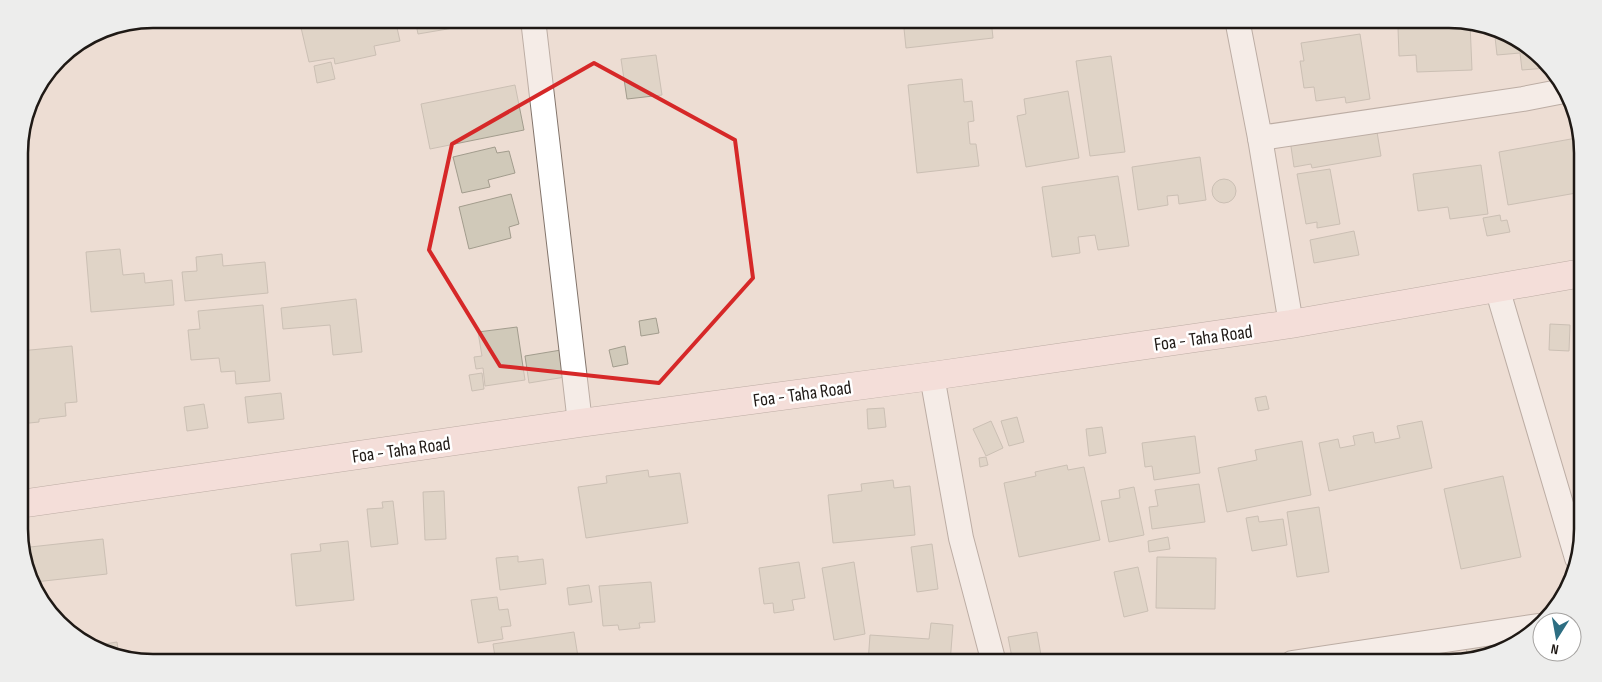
<svg xmlns="http://www.w3.org/2000/svg" width="1602" height="682" font-family="'Sofia Sans Condensed',sans-serif">
<rect width="100%" height="100%" fill="#edddd3"/>
<g fill="#d0c9b9" stroke="#a29c8d">
<path d="M299,19H395L400,41L374,46L376,55L335,64L334,58L309,62Z"/>
<path d="M415,19H506L418,34Z"/>
<path d="M903,19H991L993,38L906,48Z"/>
<path d="M1470,23L1472,70L1417,72L1416,55L1399,56L1398,28L1408,27V25Z"/>
<path d="M1494,28L1500,29L1547,64V68L1522,70L1520,53L1497,55Z"/>
<path d="M1360,34L1370,99L1346,103L1345,97L1316,101L1314,87L1304,88L1300,61H1304L1301,43Z"/>
<path d="M656,55L662,95L627,99L621,59Z"/>
<path d="M1111,56L1125,152L1090,156L1076,61Z"/>
<path d="M331,62L335,79L317,83L314,66Z"/>
<path d="M962,79L964,102L972,101L974,121L968,122L970,144H976L979,166L917,173L908,85Z"/>
<path d="M515,85L524,130L430,149L421,104Z"/>
<path d="M1068,91L1079,158L1026,167L1017,116L1026,114L1024,99Z"/>
<path d="M1376,126L1381,156L1312,168L1311,164L1294,167L1290,140Z"/>
<path d="M1582,137V192L1508,205L1499,152Z"/>
<path d="M495,147L497,153L509,151L515,173L488,180L490,187L462,193L453,157Z"/>
<path d="M1200,157L1206,200L1179,204L1178,195L1167,196L1168,205L1138,210L1132,167Z"/>
<path d="M1481,165L1488,214L1450,219L1448,207L1418,211L1413,174Z"/>
<path d="M1330,169L1340,224L1317,228V222L1306,224L1297,174Z"/>
<path d="M1118,176L1129,246L1098,250L1095,235L1078,237L1080,253L1052,257L1042,187Z"/>
<circle cx="1224" cy="191" r="12"/>
<path d="M511,194L519,224L509,227L511,238L469,249L459,207Z"/>
<path d="M1500,215L1501,221L1507,220L1510,232L1487,236L1483,218Z"/>
<path d="M1354,231L1359,255L1314,263L1310,240Z"/>
<path d="M120,249L123,275L144,273L145,283L172,280L174,305L91,312L86,252Z"/>
<path d="M222,254L223,266L265,262L268,293L185,301L182,272L197,271L196,257Z"/>
<path d="M356,299L362,352L333,355L330,325L283,329L281,308Z"/>
<path d="M263,305L270,381L236,384L235,371L221,372L219,358L191,360L188,330L200,329L198,311Z"/>
<path d="M656,318L659,333L641,336L639,321Z"/>
<path d="M1550,324L1570,325L1569,351L1549,350Z"/>
<path d="M517,327L525,380L485,386L483,368L476,369L474,357L482,356L478,332Z"/>
<path d="M72,346L77,402L65,403L66,416L39,419V422L20,424V351Z"/>
<path d="M625,346L628,364L613,367L609,350Z"/>
<path d="M561,350L565,377L529,383L525,356Z"/>
<path d="M482,373L484,389L472,391L469,375Z"/>
<path d="M281,393L284,419L248,423L245,397Z"/>
<path d="M1266,396L1269,409L1258,411L1255,398Z"/>
<path d="M204,404L208,428L187,431L184,407Z"/>
<path d="M884,408L886,427L868,429L867,409Z"/>
<path d="M1017,417L1024,442L1009,446L1001,421Z"/>
<path d="M991,421L1003,448L986,456L973,429Z"/>
<path d="M1422,421L1432,468L1329,491L1319,443L1338,439L1340,448L1355,445L1353,436L1373,432L1375,443L1400,438L1397,426Z"/>
<path d="M1102,427L1106,453L1089,456L1086,429Z"/>
<path d="M1195,436L1200,473L1154,480L1152,466L1145,467L1142,443Z"/>
<path d="M1302,441L1311,495L1227,512L1218,468L1257,460L1255,450Z"/>
<path d="M986,457L988,465L980,467L979,458Z"/>
<path d="M1067,465L1068,470L1084,467L1100,540L1019,557L1004,483L1036,476L1035,472Z"/>
<path d="M648,470L649,477L680,473L688,523L586,538L578,487L607,483L606,476Z"/>
<path d="M1503,476L1521,557L1461,569L1444,489Z"/>
<path d="M893,480L894,488L910,486L915,535L833,543L828,495L862,491L861,484Z"/>
<path d="M1199,484L1205,522L1152,529L1149,507L1158,506L1155,490Z"/>
<path d="M1134,487L1144,535L1109,542L1101,501L1120,498L1119,490Z"/>
<path d="M444,491L446,539L425,540L423,492Z"/>
<path d="M393,501L398,544L371,547L367,509L383,508L382,502Z"/>
<path d="M1319,507L1329,572L1297,577L1287,512Z"/>
<path d="M1258,516L1259,522L1283,519L1287,545L1252,551L1246,518Z"/>
<path d="M1168,537L1170,549L1149,552L1148,541Z"/>
<path d="M103,539L107,574L35,582L21,548Z"/>
<path d="M348,541L354,600L296,606L291,554L321,551L320,544Z"/>
<path d="M932,544L938,589L917,592L911,547Z"/>
<path d="M518,556V562L543,559L546,584L500,590L496,558Z"/>
<path d="M1157,557L1216,558L1215,609L1156,608Z"/>
<path d="M799,562L805,598L792,600L794,610L774,613L773,603L764,604L759,568Z"/>
<path d="M854,562L865,634L834,640L822,568Z"/>
<path d="M1138,567L1148,611L1124,617L1114,572Z"/>
<path d="M651,582L655,622L639,623L640,628L619,630L618,625L603,626L599,586Z"/>
<path d="M589,585L592,602L569,605L567,588Z"/>
<path d="M497,597L499,610L508,609L511,626L501,627L503,639L478,643L471,600Z"/>
<path d="M931,623L953,625L950,663H868L870,635L929,639Z"/>
<path d="M574,632L579,663H496L493,644Z"/>
<path d="M1037,632L1042,661L1013,663L1008,637Z"/>
<path d="M1519,640L1468,659L1465,642Z"/>
<path d="M117,642L119,657L102,653L92,646Z"/>
<path d="M1434,648L1438,663H1399L1397,656Z"/>
</g>
<g fill="none" stroke-linecap="round" stroke-linejoin="round">
<g stroke="#82746b" stroke-width="26">
<g id="street">
<path d="M533,19L580,423"/>
<path d="M1237,19L1260,138L1291,324"/>
<path d="M1260,138L1523,99L1564,91"/>
<path d="M1497,288L1577,558"/>
<path d="M932,376L961,538L994,663"/>
<path d="M1292,663L1538,626"/>
</g>
</g>
<g stroke="#82746b" stroke-width="29">
<path id="secondary" d="M20,504L580,423L932,376L1291,324L1582,273"/>
</g>
<use href="#street" stroke="#fff" stroke-width="24"/>
<use href="#secondary" stroke="#fddfdf" stroke-width="28"/>
</g>
<path d="M0 0H1602V682H0ZM594,63L735,140L753,278L659,383L500,366L429,250L452,144Z" fill="#edddd3" fill-opacity=".55" fill-rule="evenodd"/>
<path fill="none" stroke="#d62828" stroke-width="4" stroke-linejoin="round" d="M594,63L735,140L753,278L659,383L500,366L429,250L452,144Z"/>
<g text-anchor="middle" stroke-width="5" stroke-linejoin="round" paint-order="stroke">
<g font-size="19" fill="#1f1915" stroke="#fff">
<text transform="translate(1203 337) rotate(-8)" y="7">Foa - Taha Road</text>
<text transform="translate(802 393) rotate(-8)" y="7">Foa - Taha Road</text>
<text transform="translate(401 449) rotate(-8)" y="7">Foa - Taha Road</text>
</g>
</g>
<path d="M0 0H1602V682H0ZM153 28H1449A125 125 0 0 1 1574 153V529A125 125 0 0 1 1449 654H153A125 125 0 0 1 28 529V153A125 125 0 0 1 153 28Z" fill="#ededec" fill-rule="evenodd"/>
<path fill="none" stroke="#1f1915" stroke-width="2.5" d="M153 28H1449A125 125 0 0 1 1574 153V529A125 125 0 0 1 1449 654H153A125 125 0 0 1 28 529V153A125 125 0 0 1 153 28Z"/>
<g transform="translate(1557 637) rotate(191)"><circle r="24" fill="#ffffff" stroke="#a5a3a1"/>
<path d="M0-4L9 19L0 12L-9 19Z" fill="#2d6e82"/>
<text y="-8" font-size="14" font-weight="bold" text-anchor="middle" fill="#1f1915">N</text>
</g>
</svg>
